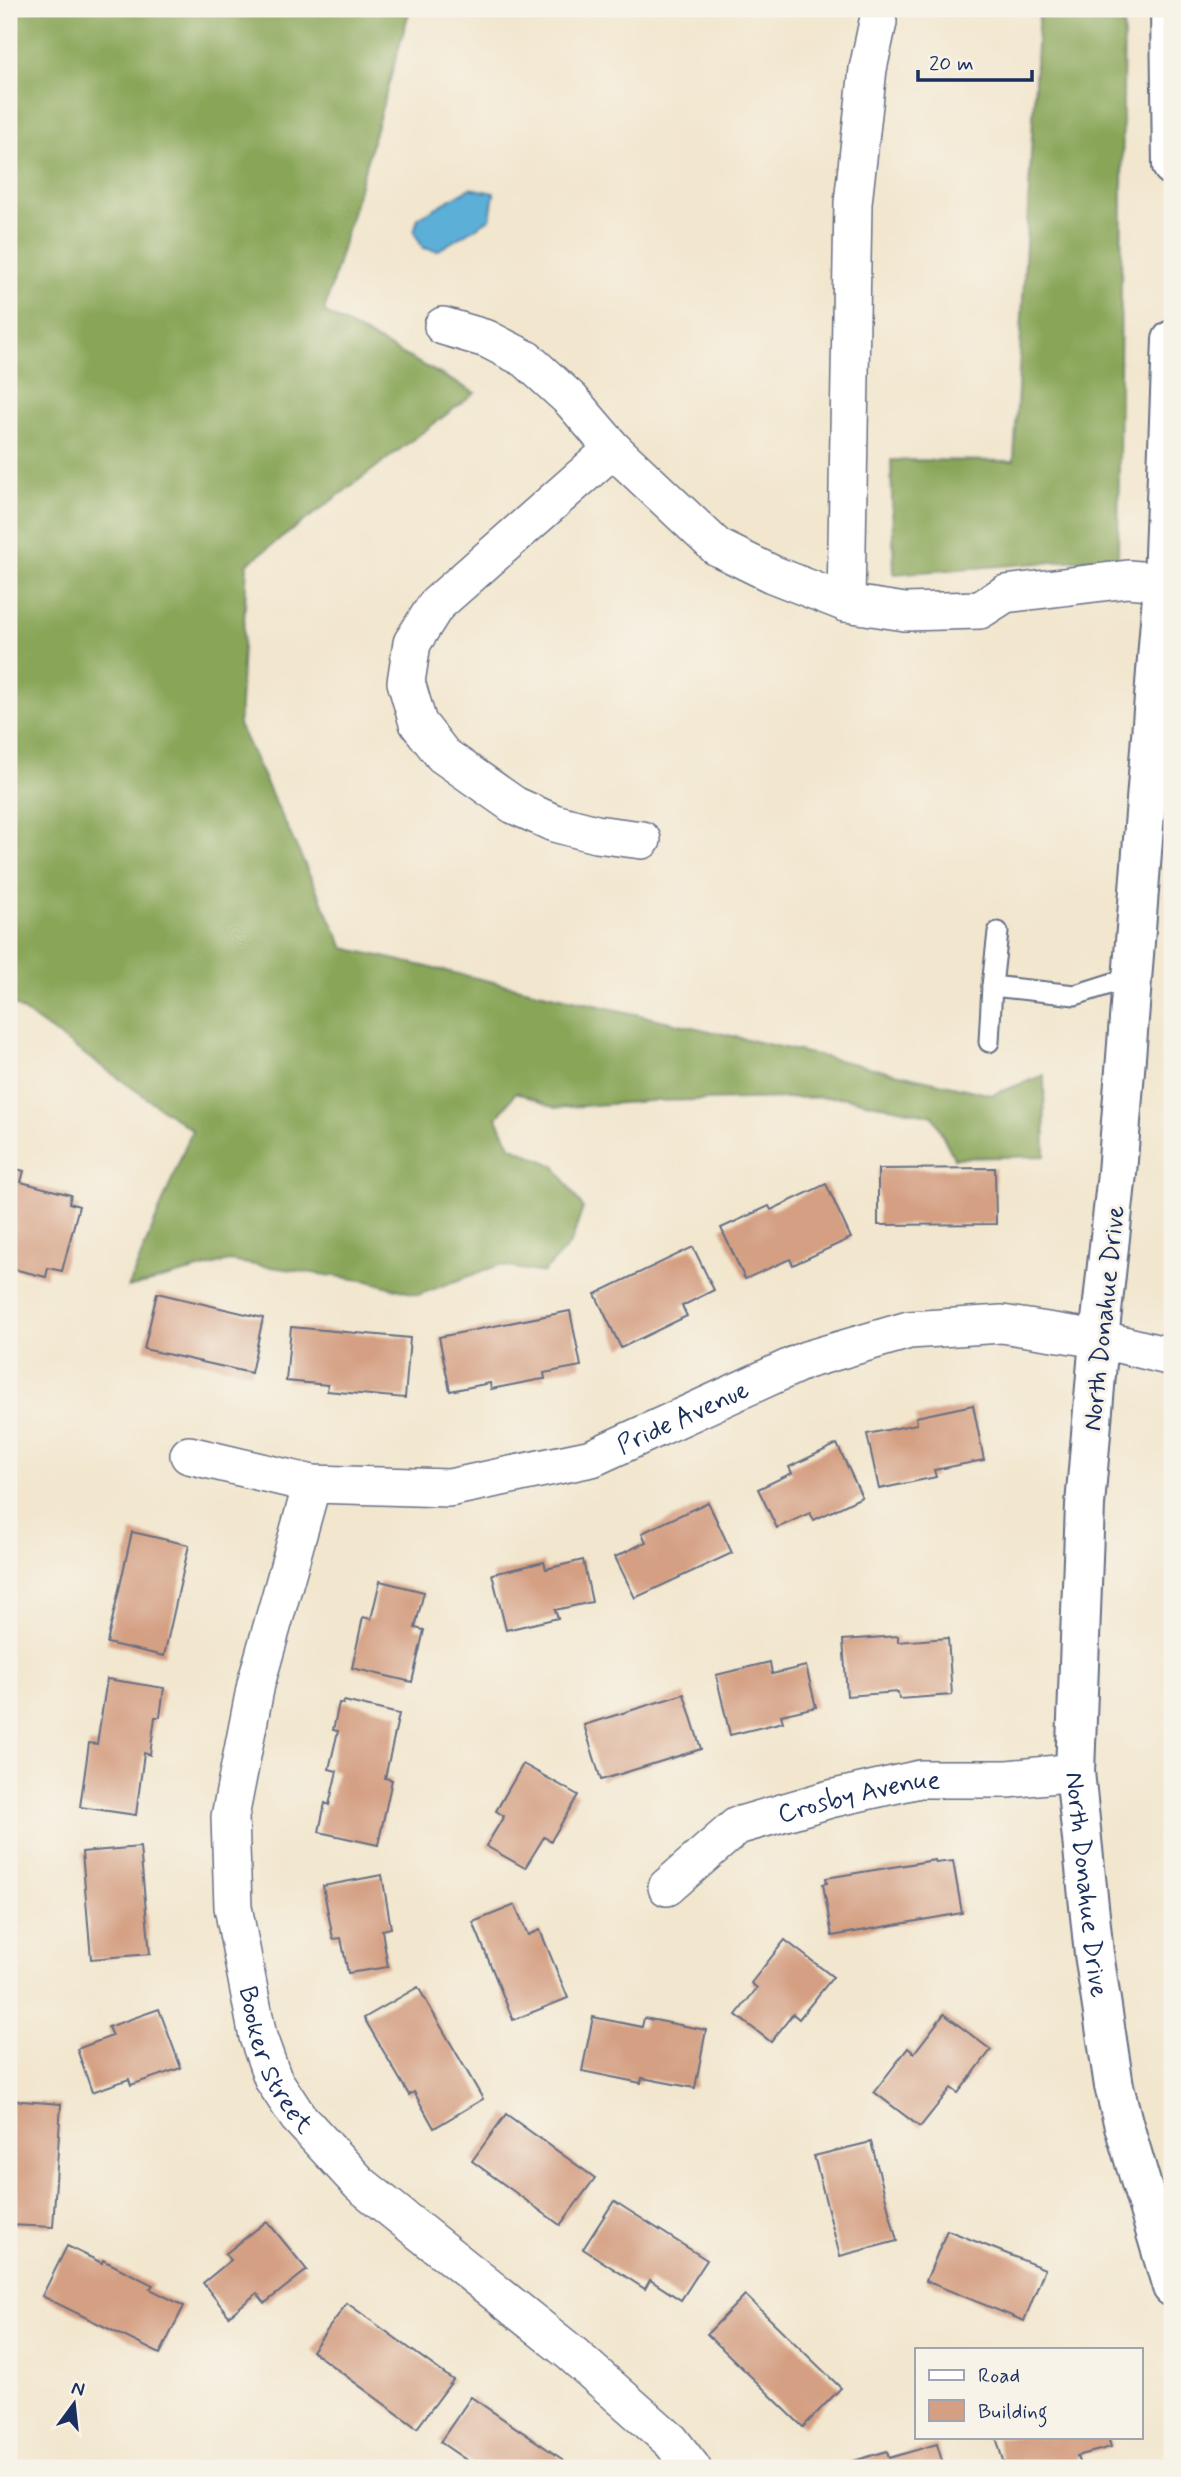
<svg xmlns="http://www.w3.org/2000/svg" width="1181" height="2477" font-family="Mynerve,sans-serif">
<rect width="100%" height="100%" fill="#f7f3e8"/>
<filter id="ink" filterUnits="userSpaceOnUse"><feTurbulence type="fractalNoise" baseFrequency=".0143" numOctaves="2"/><feDisplacementMap in="SourceGraphic" scale="14" xChannelSelector="R" yChannelSelector="G"/><feConvolveMatrix kernelMatrix="1 2 1 2 8 2 1 2 1" color-interpolation-filters="sRGB"/></filter>
<filter id="wash" filterUnits="userSpaceOnUse"><feTurbulence type="fractalNoise" baseFrequency=".00686" numOctaves="4" result="noise"/><feDisplacementMap in="SourceGraphic" scale="28" xChannelSelector="R" yChannelSelector="G"/><feGaussianBlur stdDeviation="1.57" result="paint"/><feColorMatrix in="noise" values="0 0 0 0 0 0 0 0 0 0 0 0 0 0 0 0 0 1.4 0 .05"/><feComposite in="paint" operator="in"/></filter>
<g filter="url(#wash)">
<rect width="100%" height="100%" fill="#f2e6ce"/>
<g fill="#89a659" stroke="#526a5c" stroke-width="2">
<path d="M9,9H410L324,312L475,393L247,564L239,725L344,948L992,1095L1044,1075L1045,1156L954,1158L933,1116L841,1097L649,1101L555,1108L516,1092L497,1118L510,1146L555,1166L583,1208L571,1243L543,1273L499,1265L418,1295L368,1281L229,1261L128,1288L192,1130L9,1001Z"/>
<path d="M1039,9H1124L1118,557L894,574L891,460L1014,461Z"/>
</g>
<path fill="#5cafd7" stroke="#3c6f9a" stroke-width="2" d="M470,188L494,193L490,219L437,251L423,248L414,232L418,218Z"/>
<g id="blocks">
<g fill="#d49f82">
<path d="M9,1167L24,1171L21,1182L71,1195L69,1203L79,1206L62,1271L48,1268L46,1277L9,1268Z"/>
<path d="M995,1168L996,1224L878,1225V1169Z"/>
<path d="M826,1184L851,1238L793,1265L790,1259L745,1279L721,1228L769,1206L771,1210Z"/>
<path d="M693,1247L714,1290L682,1306L687,1316L621,1348L595,1294Z"/>
<path d="M157,1293L263,1318L251,1373L144,1349Z"/>
<path d="M570,1311L581,1366L544,1373L545,1379L537,1380L491,1389L490,1383L450,1391L439,1337Z"/>
<path d="M291,1327L410,1338L405,1398L327,1391L328,1385L286,1381Z"/>
<path d="M973,1405L984,1460L934,1470L936,1477L879,1489L867,1434L917,1424L916,1417Z"/>
<path d="M837,1444L862,1497L814,1520L810,1513L777,1528L758,1489L792,1473L789,1467Z"/>
<path d="M708,1502L732,1553L635,1598L615,1557L646,1542L642,1533Z"/>
<path d="M132,1532L189,1545L164,1656L107,1643Z"/>
<path d="M583,1560L592,1602L555,1610L558,1618L506,1630L492,1574L544,1562L546,1569Z"/>
<path d="M380,1581L424,1592L415,1628L424,1630L412,1682L352,1668L363,1617L371,1619Z"/>
<path d="M898,1636V1642L948,1638L952,1695L899,1699L898,1692L847,1696L843,1640Z"/>
<path d="M770,1662L772,1674L806,1666L816,1707L781,1715L783,1722L730,1735L716,1675Z"/>
<path d="M107,1679L164,1688L160,1717H155L150,1755L144,1753L136,1815L80,1807L89,1743L97,1744Z"/>
<path d="M684,1694L701,1749L601,1780L584,1725Z"/>
<path d="M344,1701L399,1714L385,1778L392,1780L378,1845L319,1832L325,1803L329,1805L337,1771L329,1769L338,1731L333,1730L339,1703L343,1704Z"/>
<path d="M523,1764L578,1795L551,1841L544,1837L525,1868L486,1846L504,1816L496,1811Z"/>
<path d="M140,1847L150,1954L91,1959L82,1852Z"/>
<path d="M935,1860L936,1863L953,1861L962,1913L832,1936L823,1884L827,1883L826,1878Z"/>
<path d="M382,1875L391,1928L382,1930L388,1967L348,1973L341,1938L333,1939L323,1886Z"/>
<path d="M515,1905L528,1935L540,1930L568,1998L513,2020L473,1922Z"/>
<path d="M785,1940L833,1977L799,2019L793,2014L771,2042L736,2015L757,1988L751,1983Z"/>
<path d="M418,1987L483,2099L434,2128L414,2092L409,2095L364,2018Z"/>
<path d="M159,2009L181,2068L131,2085L129,2079L92,2092L77,2049L112,2036L108,2027Z"/>
<path d="M944,2014L991,2050L958,2093L951,2088L920,2127L874,2092L908,2048L914,2053Z"/>
<path d="M593,2017L642,2027L644,2018L706,2030L695,2088L642,2078L641,2083L582,2071Z"/>
<path d="M9,2100L61,2104L53,2227L9,2225Z"/>
<path d="M506,2114L595,2178L560,2225L472,2161Z"/>
<path d="M871,2142L897,2241L840,2256L814,2156Z"/>
<path d="M614,2201L707,2260L681,2300L650,2280L645,2289L583,2249Z"/>
<path d="M267,2221L307,2270L265,2303L257,2293L229,2316L203,2283L231,2260L225,2254Z"/>
<path d="M947,2230L1045,2269L1024,2321L926,2281Z"/>
<path d="M67,2246L102,2263L103,2260L153,2285L150,2289L184,2306L160,2354L42,2296Z"/>
<path d="M745,2295L841,2388L803,2427L707,2334Z"/>
<path d="M347,2303L453,2380L417,2428L312,2351Z"/>
<path d="M471,2397L565,2461L561,2468H478L440,2442Z"/>
<path d="M996,2437H1108L1111,2447L1077,2456L1080,2465L1070,2468H1005Z"/>
<path d="M937,2444L944,2468H830L887,2451L889,2458Z"/>
</g>
</g>
</g>
<g filter="url(#ink)">
<use href="#blocks" fill-opacity="0" stroke="#666f85" stroke-width="2"/>
<g fill="none" stroke-linecap="round" stroke-linejoin="round">
<g stroke="#666f85" stroke-width="23">
<g id="service">
<path d="M998,932L992,986L1075,995L1132,977"/>
<path d="M989,1042L992,986"/>
</g>
</g>
<g stroke="#666f85" stroke-width="40">
<g id="minor">
<path d="M443,326L487,339L526,359L571,400L613,449L717,547L772,574L846,603L905,612L980,610L1005,594L1128,579L1163,582"/>
<path d="M613,449L436,605L412,643L406,682L418,723L443,755L514,805L554,823L596,834L642,840"/>
<path d="M846,603L853,203L868,69L878,22"/>
<path id="s1" d="M189,1455L312,1484L449,1488L592,1458L806,1360L909,1330L1002,1324L1099,1339L1172,1357"/>
<path id="s2" d="M312,1484L256,1684L230,1817L233,1907L258,2037L273,2079L298,2117L360,2184L571,2353L671,2441L692,2468"/>
<path id="s3" d="M667,1887L737,1826L830,1799L920,1779H1008L1075,1772"/>
</g>
</g>
<g stroke="#666f85" stroke-width="42">
<g id="tertiary">
<path d="M1170,9L1172,166"/>
<path id="s4" d="M1172,340L1163,582L1117,1173L1099,1339L1085,1505L1075,1772L1094,1954L1114,2086L1124,2126L1172,2287"/>
</g>
</g>
<use href="#service" stroke="#fff" stroke-width="19"/>
<use href="#minor" stroke="#fff" stroke-width="37"/>
<use href="#tertiary" stroke="#fff" stroke-width="38"/>
</g>
</g>
<g text-anchor="middle" stroke-width="6" stroke-linejoin="round" paint-order="stroke">
<g font-size="26" fill="#1b2f5e" stroke="#f7f3e8">
<text transform="translate(1103 1318) rotate(-84)" y="9">North Donahue Drive</text>
<text dy="9" stroke="none"><textPath href="#s1" startOffset="509">Pride Avenue</textPath></text>
<text dy="9" stroke="none"><textPath href="#s3" startOffset="219">Crosby Avenue</textPath></text>
<text dy="9" stroke="none"><textPath href="#s4" startOffset="1549">North Donahue Drive</textPath></text>
<text dy="9" stroke="none"><textPath href="#s2" startOffset="593">Booker Street</textPath></text>
</g>
</g>
<rect width="1181" height="2477" fill="none" stroke="#f7f3e8" stroke-width="35"/>
<rect x="915" y="2348" width="228" height="91" fill="#f7f3e8" stroke="#9fa5b1" stroke-width="2"/>
<rect x="929" y="2370" width="35" height="10" fill="#ffffff" stroke="#9fa5b1" stroke-width="2"/>
<text x="978" y="2382" font-size="21" fill="#1b2f5e">Road</text>
<rect x="929" y="2400" width="35" height="21" fill="#d49f82" stroke="#9fa5b1" stroke-width="2"/>
<text x="978" y="2418" font-size="21" fill="#1b2f5e">Building</text>
<g transform="translate(74 2404) rotate(15)" stroke="#f7f3e8" stroke-width="5" paint-order="stroke">
<path d="M0-5L12 26L0 18L-12 26Z" fill="#1b2f5e"/>
<text y="-10" font-size="19" font-weight="bold" text-anchor="middle" fill="#1b2f5e">N</text>
</g>
<path d="M918 70v10h114v-10" fill="none" stroke="#1b2f5e" stroke-width="3.5"/>
<text x="929" y="70" font-size="21" fill="#1b2f5e" stroke="#f7f3e8" stroke-width="5" paint-order="stroke">20 m</text>
</svg>
